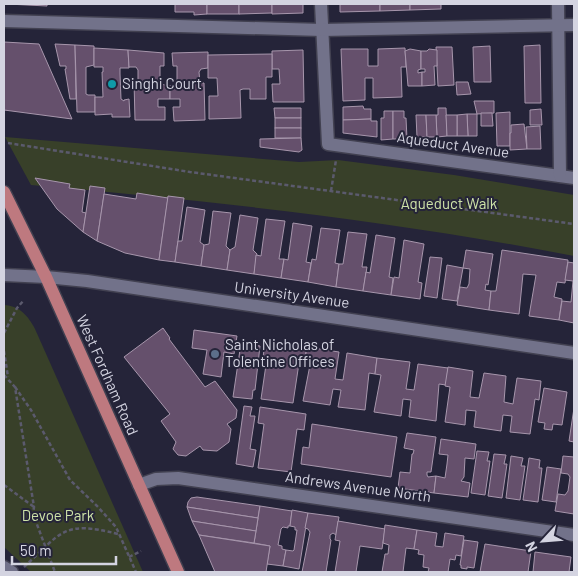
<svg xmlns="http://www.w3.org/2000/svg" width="578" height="576" font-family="Barlow,sans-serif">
<rect width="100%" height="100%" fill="#252439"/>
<g fill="#384029">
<path d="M5,137L299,162L338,160L454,175L574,195V256C395,221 213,201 31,185Z"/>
<path d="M4,305C20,306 28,316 35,329L143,572H31L4,547Z"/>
</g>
<g fill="#65506c" stroke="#a796ac">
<path d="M7,4H47V6Z"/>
<path d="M175,4H207V14L194,15V12H175Z"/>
<rect x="207" y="4" width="32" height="10"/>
<path d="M239,4H272V13L239,14Z"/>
<path d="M272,4H303V13L272,14Z"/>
<path d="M340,4H380V11L340,12Z"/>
<path d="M380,4H410V10L380,11Z"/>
<path d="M410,4H441V9L410,10Z"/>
<path d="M4,42L39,44L72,119L4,110Z"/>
<path d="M55,44L75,45L76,99H70L65,69H66V66H60Z"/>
<path d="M75,45L94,46V65L86,67V94L88,95H95V112H77Z"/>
<path d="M540,45L541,103H525L524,46Z"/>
<path d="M490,46L491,82H474L473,47Z"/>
<path d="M436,47H452L454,85L438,86Z"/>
<path d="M94,48L128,50L129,68H120V74L121,99L124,101V100L129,99L130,117H112V114L95,115V97H103L102,72H103V67H94Z"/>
<path d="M405,48L406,67H401L402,97L373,98V78H365V100L343,101L341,49H368V66H378V49Z"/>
<path d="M410,49L421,51V69L418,70V73L422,72V86H408L405,51Z"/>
<path d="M429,49L437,50V66H434L435,85L422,86V72H425V69H421V51H427Z"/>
<path d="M128,50L164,53V66H160V84L170,86V99H158V107H165V120H135L134,81H138V70L136,67H129Z"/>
<path d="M303,50L304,102H273L272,84H280L279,69H272V51Z"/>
<path d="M208,52V68L201,69L199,72L200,83H204L205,120L174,121L173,107H180V99H170V86L177,84V66H173L172,53Z"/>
<path d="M272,54V77H266V99H250V89H243L240,90L241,118L209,119V96H218L217,78H208V55Z"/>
<path d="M456,82H468L471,94L457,95Z"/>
<path d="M474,101H494V113L477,114Z"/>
<path d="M363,106L364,109H371V119L343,120V107Z"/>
<path d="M274,108H301V118H275Z"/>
<path d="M438,108H446L447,136L437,137L436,115H438Z"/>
<path d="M541,109L542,125H530V110Z"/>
<path d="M384,111H393V139L381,140V118H384Z"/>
<path d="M393,111H404V118H406L407,139H393Z"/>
<path d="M510,112V146H497L496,113Z"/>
<path d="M481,113H492L493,126H481Z"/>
<path d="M467,114H477V136H468Z"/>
<path d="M467,114L468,136H457V115Z"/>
<path d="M416,115H426L427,137H417Z"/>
<path d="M426,115H436L437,137H427Z"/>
<path d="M446,115H457V136H447Z"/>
<rect x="275" y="118" width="26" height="10"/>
<path d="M371,119V121H377V137L343,133V120Z"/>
<path d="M524,124L527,149L510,150V133H511V125Z"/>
<path d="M540,126L541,149H527L526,127Z"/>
<rect x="275" y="128" width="26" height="10"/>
<path d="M301,138L302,150L299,152L260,147V139Z"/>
<path d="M35,178L70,184L69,188L85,190L82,212L86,213L83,232L57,209Z"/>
<path d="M90,186L105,188L97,241L83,232Z"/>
<path d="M137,193L168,198L159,260L125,253L97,241L104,194L136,199Z"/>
<path d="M168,196L184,198L175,262L159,260Z"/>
<path d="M187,207L205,210L200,242L204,245L201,266L175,262L178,241H182Z"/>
<path d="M213,211L231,213L226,246L230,250L227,270L201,266L204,245L209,244Z"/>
<path d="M240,215L258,218L253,250L257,254L254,274L227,270L230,250L235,247Z"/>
<path d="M266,219L285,221L279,259H284L281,278L254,274L256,255L261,256Z"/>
<path d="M293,223L312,226L306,262L311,263L308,282L281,278L284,259L288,260Z"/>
<path d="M321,228L340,230L335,263L339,264L336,287L308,282L312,259L316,260Z"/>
<path d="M348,232L367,234L362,267H367L363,291L336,287L339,264H343Z"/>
<path d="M376,235L395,238L389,277L393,278L391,295L363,291L366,272L370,273Z"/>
<path d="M404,240L424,244L418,282L422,283L420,299L391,295L394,277L399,278Z"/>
<path d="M466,250L493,254L488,285L486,284L485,290L491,291L489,310L457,305L460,287L467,288L469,284L470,269L463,268Z"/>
<path d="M502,250L568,260L565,283L557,282L554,297L562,299L559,320L529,316L536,275L523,274L519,314L489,310L491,291H496Z"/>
<path d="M430,257L442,258L437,298L424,296Z"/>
<path d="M568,262L574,263V323L559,320L562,301L571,302L573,281L565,280Z"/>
<path d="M447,265L463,268L457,301L442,299Z"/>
<path d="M163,328L170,338L169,339L205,387L215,381L237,410L236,418L227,424L231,429L229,442L217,451L203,450L200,446L186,456L178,455L173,449L176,442L161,421L170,414L124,357Z"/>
<path d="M194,330L237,336L234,354L224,352L221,377L203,374L207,350L192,348Z"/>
<path d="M265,341L307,347L304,364L299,363L293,403L261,399L267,358H263Z"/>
<path d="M241,343L260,346L255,390H253L252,399L233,397Z"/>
<path d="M307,347L339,352L335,379L343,380L347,353L377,358L375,374L369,373L365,410L338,407L341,390L333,389L330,405L303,401L310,365L304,364Z"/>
<path d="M377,358L410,362L406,389L414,390L418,364L448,368L446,385L439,384L436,421L409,417L411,400L403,399L401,416L374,412L381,375L375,374Z"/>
<path d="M448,367L473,371L470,397L479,398L484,373L506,376L504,402L513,404L517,378L541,381L539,400L535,399L530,434L510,432L512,416L503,415L501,431L474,427L476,411L466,410L465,425L445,422L450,387L445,386Z"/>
<path d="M544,388L567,392L562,425L553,424L552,430L544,429L545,423L538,422Z"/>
<path d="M244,406L252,407L250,416H255L250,449L256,450L253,467L236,464Z"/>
<path d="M260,407L306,414L304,430L297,429L291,472L258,468L264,424L258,423Z"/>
<path d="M574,408V442L569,441Z"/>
<path d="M312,424L397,437L391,477L301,464L303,447L309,448Z"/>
<path d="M407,433L436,437L431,472H427V475L428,477L436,476L434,493L398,488L400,472L410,473L412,454H413L414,450L404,448Z"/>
<path d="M441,439L476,444L474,459L465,458L464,477L461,481L470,483L468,497L434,493L436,476L445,478L447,464L448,455L439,454Z"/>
<path d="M477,451L489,452L487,461H490L485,495L471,493Z"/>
<path d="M494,454L506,455L504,464H507L502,498L488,496Z"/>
<path d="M511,456L523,458L521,466H525L520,500L506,498Z"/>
<path d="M563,456L574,457V514L555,511L558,494L565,495L568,491L570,477L568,474L561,473Z"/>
<path d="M529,458L540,460L539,468H542L538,502L523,500Z"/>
<path d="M547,467L561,469L556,502L542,500Z"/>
<path d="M197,497L260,506L258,518L187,507L188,502L191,498Z"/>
<path d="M260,506L292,511L290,526H288V528L283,527L281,529L278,545L282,546V549L286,550L283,566L267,564L270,546L254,543Z"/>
<path d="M187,507L258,518L256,531L192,521Z"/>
<path d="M292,510L308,513L299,569L283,566L286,550L293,551L294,550L297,530H295V527L290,526Z"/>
<path d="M308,513L339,517L336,535L333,533L330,535V539L331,540L326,572H302L310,532L308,529L305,528Z"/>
<path d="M192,521L256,531L254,543L199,535Z"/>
<path d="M338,521L385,529L382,549L360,546L356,572H358H335L340,541L335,540Z"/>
<path d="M385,525L417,530L414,549L406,548L403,572H382L385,554H388L389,545L383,543Z"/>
<path d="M417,530L437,533L435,546L443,547L445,533L464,536L461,556L456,555L455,560L450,559L448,572H428L429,568L423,567L424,555L418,554L419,550L414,549Z"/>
<path d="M199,535L270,546L266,572H268H215Z"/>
<path d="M464,540L478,542L474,568L467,567V569L461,568V565H460Z"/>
<path d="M485,544L531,551L528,572H480Z"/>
<path d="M535,552L571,557L569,572H533Z"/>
</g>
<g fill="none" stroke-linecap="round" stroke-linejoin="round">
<g stroke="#424151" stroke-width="15">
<g id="minor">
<path d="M321,4L328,144L574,178"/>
<path d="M558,4L560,176"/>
<path d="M4,21L322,30L574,25"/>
<path d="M4,275L46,277L87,281L574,353"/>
<path d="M139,485L156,479L178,478L574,535"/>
<path d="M4,567L12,572"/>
</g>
</g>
<g stroke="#424151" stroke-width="15">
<path id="major" d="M4,192L46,277L178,572"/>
</g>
<g stroke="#5b5a6d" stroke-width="2.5" stroke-dasharray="4 2.5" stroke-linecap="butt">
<path d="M8,143L190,172L574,224"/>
<path d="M331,191L336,160"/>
<path d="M4,333L17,308L24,300"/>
<path d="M4,351L8,377"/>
<path d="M4,375L15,387L34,507L33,514L55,572"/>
<path d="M15,387L31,410L70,480L98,507L116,527L136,572"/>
<path d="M4,485L34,507"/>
<path d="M129,557L141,551"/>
<path d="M24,567C62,532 63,520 118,534"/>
</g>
<use href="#minor" stroke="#72728a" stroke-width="12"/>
<use href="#major" stroke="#be797f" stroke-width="12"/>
</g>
<circle fill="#0f9aa8" stroke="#252439" stroke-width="2" cx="112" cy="84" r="5"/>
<circle fill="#5c6f8a" stroke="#252439" stroke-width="2" cx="215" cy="354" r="5"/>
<g text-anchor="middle" stroke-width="4" stroke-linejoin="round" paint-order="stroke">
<g font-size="15" fill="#d4d4e1" stroke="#252439" text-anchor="start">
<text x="122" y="89">Singhi Court</text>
<text x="225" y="350">Saint Nicholas of<tspan x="225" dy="17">Tolentine Offices</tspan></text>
</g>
<g font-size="15" fill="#d4d4e1" stroke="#252439">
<text transform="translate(453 145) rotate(8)" y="5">Aqueduct Avenue</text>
<text transform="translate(292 295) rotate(8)" y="5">University Avenue</text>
<text transform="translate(107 375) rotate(66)" y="5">West Fordham Road</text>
<text transform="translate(358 487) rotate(8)" y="5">Andrews Avenue North</text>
</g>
<g font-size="15" fill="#cee3a8" stroke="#252439">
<text x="449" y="209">Aqueduct Walk</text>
<text x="58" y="521">Devoe Park</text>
</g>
</g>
<rect width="578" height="576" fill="none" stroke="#d4d4e1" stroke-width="10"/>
<g transform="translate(543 541) rotate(244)" stroke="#252439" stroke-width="4" paint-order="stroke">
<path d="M0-4L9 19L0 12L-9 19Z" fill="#d4d4e1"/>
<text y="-8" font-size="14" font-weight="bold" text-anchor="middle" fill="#d4d4e1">N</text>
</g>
<path d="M12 556v8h104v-8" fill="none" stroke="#d4d4e1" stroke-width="2.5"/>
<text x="20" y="556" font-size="15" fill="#d4d4e1" stroke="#252439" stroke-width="4" paint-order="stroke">50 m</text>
</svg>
